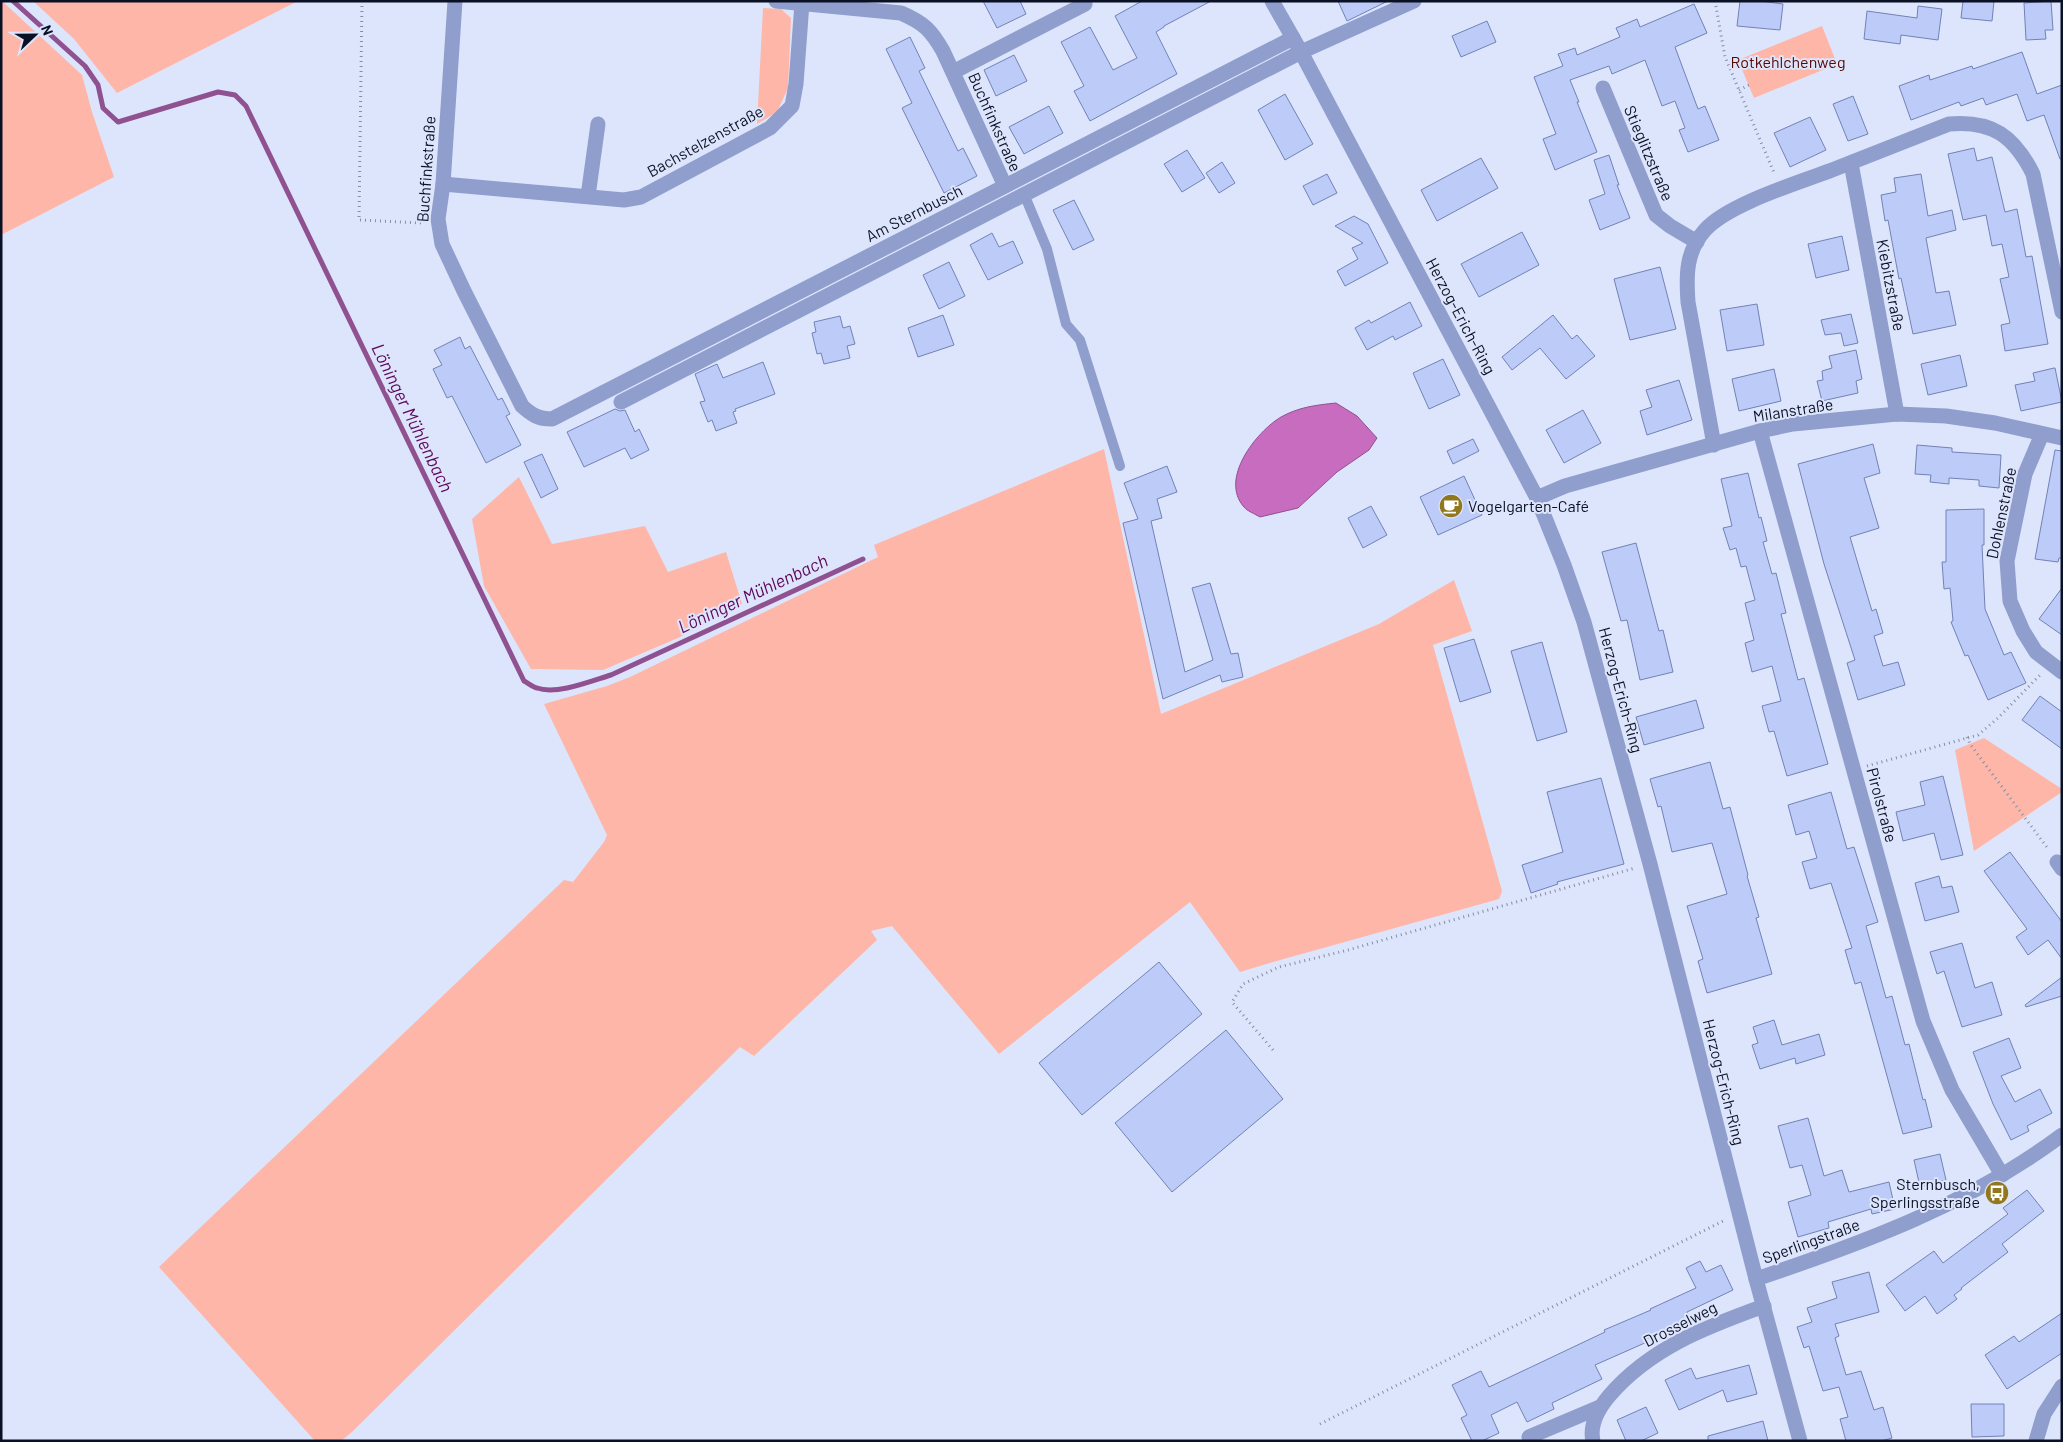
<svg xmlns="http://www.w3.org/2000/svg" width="2063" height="1442" font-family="Barlow,sans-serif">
<rect width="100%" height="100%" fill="#dde5fc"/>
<g fill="#feb6a8">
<path d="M2,1L82,75L92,112L114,177L1,235Z"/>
<path d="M33,1H298L117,93L74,39Z"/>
<path d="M763,8L781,9L791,18L788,88L777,112L757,124Z"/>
<path d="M1822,26L1837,64L1754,98L1738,60Z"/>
<path d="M1104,449L1161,714L1379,624L1454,580L1472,631L1433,645L1502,891L1499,899L1273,962L1240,972L1190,902L999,1054L892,926L871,931L877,940L754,1056L740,1047L352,1432L341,1441H315L159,1267L564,880L573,882L604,842L607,835L544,704L607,686L630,677L878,557L874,545Z"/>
<path d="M519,477L552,544L645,526L668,572L726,552L742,604L678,638L603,670L531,669L484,586L472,519Z"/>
<path d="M1984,738L2062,789V792L1974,851L1955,750Z"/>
</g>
<path fill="#c76cbf" stroke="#8f5190" d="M1336,403L1357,416L1377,438L1369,450L1337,472L1298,508L1260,517C1255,514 1247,511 1244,507C1219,479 1256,432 1281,417C1299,407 1316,405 1336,403Z"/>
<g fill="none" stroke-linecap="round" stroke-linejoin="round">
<path stroke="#8f5190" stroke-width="5" d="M13,1L85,66L98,85L103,108L118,122L218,92L235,95L246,106L524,681C528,683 533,687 537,688C557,695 591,681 611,675L863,559"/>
</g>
<g fill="#bccbf7" stroke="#7282b6">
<path d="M983,1H1020L1026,14L997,28Z"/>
<path d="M1142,1H1211L1164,26V27L1156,32L1177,74L1090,121L1074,91L1084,86L1061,42L1090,27L1113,70L1137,58L1115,16Z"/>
<path d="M1338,1H1388L1347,21Z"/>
<path d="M1740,1H1760L1783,4L1780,30L1737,26Z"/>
<path d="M1963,1H1994L1992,21L1961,18Z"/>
<path d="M2051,1L2053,30H2045L2046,39L2026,40L2024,3Z"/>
<path d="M1694,4L1707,33L1675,47L1698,109L1705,106L1719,140L1688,152L1679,130L1685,128L1675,101L1662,106L1645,60L1612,74L1609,66L1570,80L1579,102H1577L1597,152L1555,170L1543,139L1556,134L1534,77L1563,66L1558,54L1575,48L1577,55L1620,37L1616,28L1637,19L1640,27Z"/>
<path d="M1918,6L1942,9L1938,40L1901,35L1900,44L1864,39L1867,11L1917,18Z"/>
<path d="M1487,21L1496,42L1461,57L1452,36Z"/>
<path d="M910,37L925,68L919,71L958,151L963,148L977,176L944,193L902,108L912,103L886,49Z"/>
<path d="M2022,52L2037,94L2062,85V159H2060L2044,115L2027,121L2017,94L1986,105L1983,98L1961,106L1959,102L1911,120L1899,86L1929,75L1930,80L1972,66L1973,69Z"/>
<path d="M1014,55L1027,81L996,96L984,70Z"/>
<path d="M1285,94L1313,144L1285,160L1258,110Z"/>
<path d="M1853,96L1868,134L1848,141L1833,104Z"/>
<path d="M1049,106L1063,133L1024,154L1009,127Z"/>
<path d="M1810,117L1826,150L1790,167L1774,133Z"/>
<path d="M1974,148L1977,161L1992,157L2005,212L2017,209L2026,257L2032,256L2048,344L2005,351L2001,325L2010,323L2000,279L2009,277L2002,244L1992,246L1986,215L1963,220L1948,154Z"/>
<path d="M1187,150L1205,178L1182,192L1164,164Z"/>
<path d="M1609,155L1619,185H1617L1630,218L1600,230L1589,200L1605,194L1594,160Z"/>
<path d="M1481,158L1498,188L1437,221L1421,190Z"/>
<path d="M1222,162L1235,183L1219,193L1206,173Z"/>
<path d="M1327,174L1337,193L1313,205L1303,186Z"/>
<path d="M1921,174L1928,216L1952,210L1956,230L1926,238L1936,293L1949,291L1956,325L1913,334L1901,278L1899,279L1888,220L1885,221L1881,195L1896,192L1894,178Z"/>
<path d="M1074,200L1094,240L1073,250L1053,210Z"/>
<path d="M1354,216L1368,224L1388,263L1345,286L1337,271L1358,259L1352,248L1363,243L1335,226Z"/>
<path d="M1522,232L1539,265L1479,297L1461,264Z"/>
<path d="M992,233L999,247L1013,241L1023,263L988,280L970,245Z"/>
<path d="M1842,236L1849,270L1816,278L1808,244Z"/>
<path d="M949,262L965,296L939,309L923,275Z"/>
<path d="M1660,267L1676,329L1630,340L1614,279Z"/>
<path d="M1410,302L1422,326L1395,340L1393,336L1367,350L1355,328L1369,320L1371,323Z"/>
<path d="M1757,304L1764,345L1727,351L1720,310Z"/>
<path d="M1851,314L1858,343L1844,346L1841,333L1825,335L1821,320Z"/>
<path d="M943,315L954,345L918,357L908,328Z"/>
<path d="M1553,315L1572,339L1577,335L1595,356L1566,379L1540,348L1512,370L1502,357Z"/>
<path d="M840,316L843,328L850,326L855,344L847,346L850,358L824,364L821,353L817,354L812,333L816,332L814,322Z"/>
<path d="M460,337L465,349L470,346L498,400L502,398L510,414L506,416L521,445L486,463L452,396L447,398L433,369L442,365L434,350Z"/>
<path d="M1856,350L1862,379L1856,381L1858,393L1822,401L1817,381L1823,380L1822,371L1832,368L1829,356Z"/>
<path d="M1960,355L1967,386L1928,395L1921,364Z"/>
<path d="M1443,359L1460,395L1429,409L1413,373Z"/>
<path d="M763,362L775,394L735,409L736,411L733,412L737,423L716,431L712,420L708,422L700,402L705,401L695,374L717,364L723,378Z"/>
<path d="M2054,368H2055L2062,402L2021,411L2015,385L2035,381L2033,373Z"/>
<path d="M1774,369L1781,401L1739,411L1732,379Z"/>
<path d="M1679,380L1692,420L1647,435L1640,411L1652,407L1646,390Z"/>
<path d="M615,409L620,411L625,410L635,432L639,429L649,450L631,459L625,448L584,467L567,432Z"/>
<path d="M1583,410L1601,443L1564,463L1546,430Z"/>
<path d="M1473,439L1479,451L1453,464L1447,451Z"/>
<path d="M1873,444L1880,473L1864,478L1879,528L1850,537L1872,611L1876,609L1883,633L1874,636L1883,666L1898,662L1905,685L1858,700L1847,663L1855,660L1824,564L1798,464Z"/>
<path d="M1917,445L1952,448V452L2001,455L1999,488L1979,486V480L1949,478V484L1930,482L1931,475L1915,474Z"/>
<path d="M2055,450L2062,451V558H2059L2058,562L2035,559Z"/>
<path d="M542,454L558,489L541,498L524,462Z"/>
<path d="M1167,466L1177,492L1157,499L1162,518L1151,521L1185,672L1213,660L1192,588L1210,583L1231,654L1238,653L1243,677L1222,682L1220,675L1163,699L1123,523L1138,519L1124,483Z"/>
<path d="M1748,473L1759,518L1761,517L1767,541L1763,542L1772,574L1776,573L1786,613L1781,614L1798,680L1804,678L1828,764L1787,776L1774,731L1769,732L1762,706L1781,701L1772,666L1752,672L1745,643L1754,640L1745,603L1755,600L1746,566L1741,567L1736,548L1730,550L1723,528L1732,526L1721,479Z"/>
<path d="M1464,476L1482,515L1438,535L1420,497Z"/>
<path d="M1371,506L1387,535L1363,548L1348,518Z"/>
<path d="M1984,509V545H1982L1985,609L2004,655L2011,652L2026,683L1988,700L1968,655L1965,656L1951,622L1953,621L1950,588L1944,589L1942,562H1946V510Z"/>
<path d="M1636,543L1659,631L1663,630L1673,672L1640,680L1627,620L1621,621L1602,552Z"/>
<path d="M2062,588V635L2039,619Z"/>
<path d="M1474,639L1491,692L1460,702L1444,648Z"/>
<path d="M1542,642L1567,732L1537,741L1511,651Z"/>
<path d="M2040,696L2062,712V749L2022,720Z"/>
<path d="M1696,700L1704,728L1644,745L1636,717Z"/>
<path d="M1710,762L1723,809L1730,807L1748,875L1747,876L1759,917L1756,918L1772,974L1707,993L1698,961L1703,959L1687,906L1727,894L1712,843L1672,852L1661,806L1658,807L1650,779Z"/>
<path d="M1943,776L1963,855L1941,860L1934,833L1903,841L1896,812L1925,805L1920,782Z"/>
<path d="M1601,778L1624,864L1557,882L1558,884L1531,893L1522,865L1563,852L1547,792Z"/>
<path d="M1831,792L1847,849L1854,847L1878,922L1866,926L1886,998L1892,996L1905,1045L1909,1044L1923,1100L1925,1099L1932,1127L1903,1134L1861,982L1855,984L1845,950L1852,948L1831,883L1810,889L1802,862L1817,858L1809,831L1796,835L1788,805Z"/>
<path d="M2010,852L2062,922V959L2048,940L2028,955L2016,937L2027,929L1984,871Z"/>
<path d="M1939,876L1942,888L1952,886L1959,912L1925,921L1915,883Z"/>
<path d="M1962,943L1975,988L1992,982L2002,1015L1962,1027L1944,971L1937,974L1930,952Z"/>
<path d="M1159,962L1202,1014L1082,1115L1039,1063Z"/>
<path d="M2062,977V996L2026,1007L2025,1005Z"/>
<path d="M1774,1020L1782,1045L1819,1034L1825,1055L1796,1064L1795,1058L1760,1069L1752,1045L1758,1043L1753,1027Z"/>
<path d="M1226,1030L1283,1099L1172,1192L1115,1123Z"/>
<path d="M2009,1038L2021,1068L2001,1076L2015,1102L2040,1089L2052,1113L2027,1126L2029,1131L2011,1140L1993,1104L1973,1052Z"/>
<path d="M1808,1118L1824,1176L1842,1170L1849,1192L1889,1182L1895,1209L1872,1214L1871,1209L1828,1222L1829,1228L1798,1237L1788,1202L1811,1195L1802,1165L1790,1168L1778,1126Z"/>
<path d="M1940,1154L1946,1180L1920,1187L1914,1160Z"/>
<path d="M2027,1190L2044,1211L2002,1244L2008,1252L1961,1288L1962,1289L1954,1295L1957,1299L1937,1314L1925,1296L1905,1311L1886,1285L1934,1251L1943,1263L2008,1214L2003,1208Z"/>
<path d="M1700,1261L1706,1272L1721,1265L1733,1290L1687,1312L1690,1319L1646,1339L1647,1342L1595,1365L1602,1379L1552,1403L1554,1409L1527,1422L1517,1402L1491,1415L1499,1433L1482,1441H1472L1461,1418L1467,1415L1452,1385L1481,1371L1489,1387L1605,1332L1604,1330L1651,1310L1650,1309L1696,1288L1686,1268Z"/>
<path d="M1869,1272L1879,1312L1835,1324L1839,1336L1835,1338L1846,1375L1861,1371L1874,1410L1883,1407L1892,1438L1881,1441H1846L1840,1419L1848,1417L1839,1387L1823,1391L1809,1346L1804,1348L1797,1327L1812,1322L1807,1308L1837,1298L1832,1282Z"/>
<path d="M2062,1313V1353L2007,1389L1985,1355L2014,1336L2019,1342Z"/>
<path d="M1749,1365L1757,1394L1727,1402L1723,1390L1679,1410L1665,1380L1691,1368L1696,1379Z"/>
<path d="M1971,1404H2004V1436L1972,1437Z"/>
<path d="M1646,1407L1658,1433L1641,1441H1626L1617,1420Z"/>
<path d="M1763,1421L1768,1441H1708V1436Z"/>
</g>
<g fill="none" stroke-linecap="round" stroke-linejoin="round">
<g stroke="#868da2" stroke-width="3" stroke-dasharray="1 4" stroke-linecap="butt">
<path d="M362,1L359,220L423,223"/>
<path d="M1715,1L1725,57L1775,175"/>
<path d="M1739,90L1749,85"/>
<path d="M1967,737L1970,744L2049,850"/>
<path d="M1867,766L1978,735L1998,718L2041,674"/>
<path d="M1273,1050L1232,1002L1243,984L1279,967L1348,950L1635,868"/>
<path d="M1320,1424L1725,1220"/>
</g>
<path stroke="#8f9ecc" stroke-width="10" d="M1024,194L1047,249L1066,324L1080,340L1120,466"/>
<g stroke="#8f9ecc" stroke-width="15">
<path d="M455,1L443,184L438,219L442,244L464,291L522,406C532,415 538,419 552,419L1293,38"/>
<path d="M776,1L901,13C924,23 931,30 943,51L1005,186"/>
<path d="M1272,1L1301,52L1537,498L1564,565L1584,622L1650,864L1756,1279L1800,1441"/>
<path d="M953,72L1085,4"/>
<path d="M1603,88L1656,215L1670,226L1697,242"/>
<path d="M1851,163L1897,414"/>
<path d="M443,184L624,200L641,197L770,128L792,106L796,84L802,3"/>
<path d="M588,196L598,124"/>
<path d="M621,402L1301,52L1414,1"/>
<path d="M1760,431L1923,1021L1952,1090L2002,1175"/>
<path d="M2042,434L2025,474L2007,561L2010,601L2023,631L2036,652L2062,672"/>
<path d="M1714,445L1688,302C1686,275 1686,251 1705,230C1728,204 1798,183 1832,170C1871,155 1910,139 1949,124C1992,120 2014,136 2033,174L2062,312"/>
<path d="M1537,498L1565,486L1760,431L1793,424L1897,414L1946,416L1995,423L2062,438"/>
<path d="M2057,862L2062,869"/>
<path d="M1756,1279C1863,1243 1970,1204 2062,1135"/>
<path d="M1529,1437L1600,1407"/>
<path d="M1593,1441C1589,1424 1599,1408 1609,1396C1650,1348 1706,1327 1764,1306"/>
<path d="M2036,1441L2044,1414L2062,1386"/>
</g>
</g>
<defs>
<g id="cafe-disc" transform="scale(1.25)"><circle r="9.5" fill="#93771d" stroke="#dde5fc"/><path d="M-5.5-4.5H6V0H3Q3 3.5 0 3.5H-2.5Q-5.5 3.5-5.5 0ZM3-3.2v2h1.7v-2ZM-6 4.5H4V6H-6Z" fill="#fff"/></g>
<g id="bus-disc" transform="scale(1.25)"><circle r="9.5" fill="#93771d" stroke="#dde5fc"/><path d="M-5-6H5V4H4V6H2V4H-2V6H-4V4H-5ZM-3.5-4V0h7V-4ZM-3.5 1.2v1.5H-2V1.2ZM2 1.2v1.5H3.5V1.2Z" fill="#fff"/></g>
</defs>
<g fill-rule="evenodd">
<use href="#cafe-disc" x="1451" y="506"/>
<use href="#bus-disc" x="1997" y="1193"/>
</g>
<g text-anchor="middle" stroke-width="4" stroke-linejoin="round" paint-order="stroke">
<g font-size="16" fill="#560702" stroke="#dde5fc">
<text x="1788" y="68">Rotkehlchenweg</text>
</g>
<g font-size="16" fill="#0b1124" stroke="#dde5fc">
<text transform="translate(995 122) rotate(66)" y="6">Buchfinkstraße</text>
<text transform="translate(705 141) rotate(-29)" y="6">Bachstelzenstraße</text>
<text transform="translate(1649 153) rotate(67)" y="6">Stieglitzstraße</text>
<text transform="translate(426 169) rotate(-86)" y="6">Buchfinkstraße</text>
<text transform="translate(914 213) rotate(-27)" y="6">Am Sternbusch</text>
<text transform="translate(1891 285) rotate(79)" y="6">Kiebitzstraße</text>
<text transform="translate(1461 316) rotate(62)" y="6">Herzog-Erich-Ring</text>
<text transform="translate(1793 410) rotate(-9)" y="6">Milanstraße</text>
<text transform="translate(2001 513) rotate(-78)" y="6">Dohlenstraße</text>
<text transform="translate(1621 690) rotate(75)" y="6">Herzog-Erich-Ring</text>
<text transform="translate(1882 805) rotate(75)" y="6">Pirolstraße</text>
<text transform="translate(1724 1082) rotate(76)" y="6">Herzog-Erich-Ring</text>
<text transform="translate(1811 1241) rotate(-20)" y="6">Sperlingstraße</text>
<text transform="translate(1680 1324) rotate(-27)" y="6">Drosselweg</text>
</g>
<g font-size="16" fill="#0b1124" stroke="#dde5fc" text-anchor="start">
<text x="1468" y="512">Vogelgarten-Café</text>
<text x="1980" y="1190" text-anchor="end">Sternbusch,<tspan x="1980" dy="18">Sperlingsstraße</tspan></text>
</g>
<g font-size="18" font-style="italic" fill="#5e065a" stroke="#dde5fc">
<text transform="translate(412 418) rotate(64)" y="6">Löninger Mühlenbach</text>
<text transform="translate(753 594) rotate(-25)" y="6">Löninger Mühlenbach</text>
</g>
</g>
<rect width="2063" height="1442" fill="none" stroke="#0b1124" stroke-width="5"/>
<g transform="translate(35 35) rotate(68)" stroke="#dde5fc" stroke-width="4" paint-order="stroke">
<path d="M0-4L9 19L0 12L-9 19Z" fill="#0b1124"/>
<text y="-8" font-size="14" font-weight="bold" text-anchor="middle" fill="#0b1124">N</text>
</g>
</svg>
